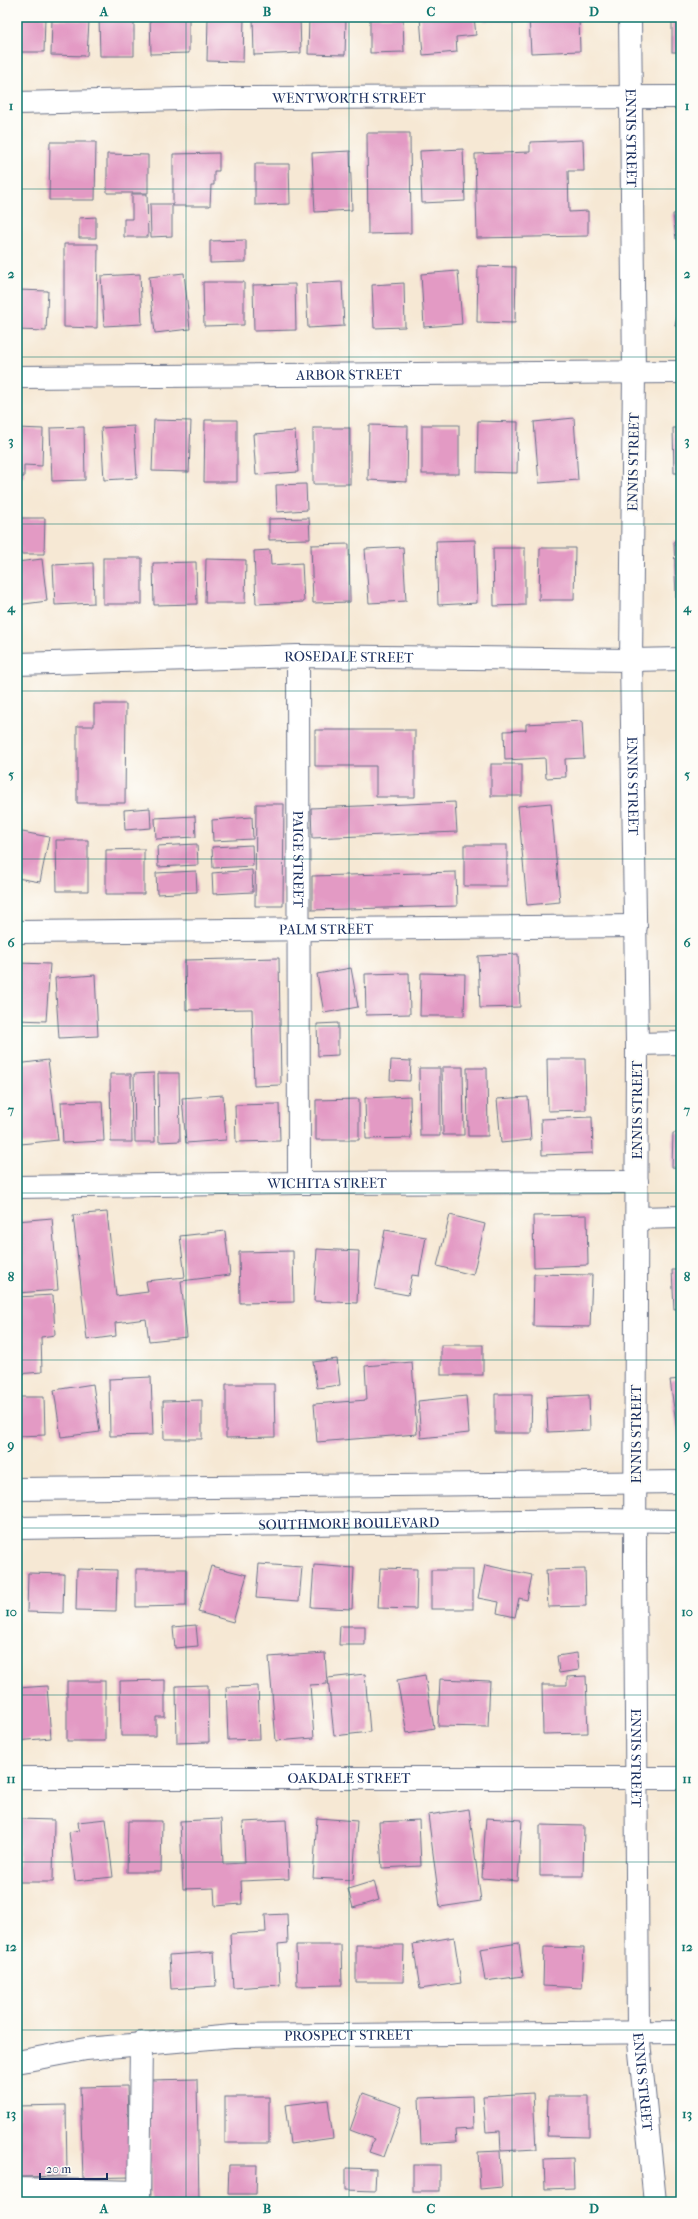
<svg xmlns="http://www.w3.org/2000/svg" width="698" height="2219" font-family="'IM FELL French Canon',serif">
<rect width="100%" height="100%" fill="#fdfcf7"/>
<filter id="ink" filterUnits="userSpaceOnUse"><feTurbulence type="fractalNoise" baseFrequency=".025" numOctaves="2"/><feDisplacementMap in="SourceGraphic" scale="8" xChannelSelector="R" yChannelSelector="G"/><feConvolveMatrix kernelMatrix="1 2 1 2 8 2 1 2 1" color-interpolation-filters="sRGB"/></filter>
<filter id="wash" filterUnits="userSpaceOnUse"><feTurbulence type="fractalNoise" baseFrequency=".012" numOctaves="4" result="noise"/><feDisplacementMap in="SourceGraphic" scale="16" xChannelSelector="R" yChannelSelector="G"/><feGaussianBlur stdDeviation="0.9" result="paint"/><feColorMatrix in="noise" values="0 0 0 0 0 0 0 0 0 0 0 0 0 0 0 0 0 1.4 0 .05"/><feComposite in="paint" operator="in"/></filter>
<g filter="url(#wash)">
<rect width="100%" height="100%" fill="#f6e8d4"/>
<g id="blocks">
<g fill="#e39ac4">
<path d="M17,17H45L44,52H17Z"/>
<path d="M99,17H134V56H100Z"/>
<path d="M150,17H189V53L151,54Z"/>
<path d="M208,17H244L243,62L207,61Z"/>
<path d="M253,17H300L301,53L254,55Z"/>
<path d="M309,17H346L345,55L308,54Z"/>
<path d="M370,17H403L404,52L370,53Z"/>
<path d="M420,17H474L476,35L456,37L457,52L423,55Z"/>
<path d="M484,17H526V22L484,21Z"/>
<path d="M529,17H579L580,51L531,53Z"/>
<rect x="672" y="17" width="9" height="35"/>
<path d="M52,19L89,21L87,56L51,55Z"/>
<path d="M367,133H410L411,233L368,234Z"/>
<path d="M583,140L584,171H568L569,212L588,211V236L477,238L475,154L530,152V142Z"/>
<path d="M50,142H96L95,200H49Z"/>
<path d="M463,149L465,201L422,203L420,151Z"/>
<path d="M350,151L352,210L315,212L312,153Z"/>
<path d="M219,153V171H214V185H211L210,206H173V154Z"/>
<path d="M107,154L148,155V193H107Z"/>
<path d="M255,164H289L290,204L255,205Z"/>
<path d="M132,194H147L148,237H124V219H132Z"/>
<path d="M150,204H172V236L151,237Z"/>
<path d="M681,213V238L676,239L673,214Z"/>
<path d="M96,217V238H79V218Z"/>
<path d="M246,240V262L210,263V241Z"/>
<path d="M64,244H98L97,328L64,327Z"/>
<path d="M478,266L516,267L515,323L477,322Z"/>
<path d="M458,271L462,324L424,327L421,274Z"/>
<path d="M184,273L190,329L155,333L149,277Z"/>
<path d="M140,274L142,324L104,326L101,276Z"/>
<path d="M203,282H244V325L204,326Z"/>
<path d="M342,282L344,326L308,328L306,284Z"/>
<path d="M404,283L405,327L374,328L372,285Z"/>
<path d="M295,284L296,330L254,331L253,285Z"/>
<path d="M17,290L48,291L46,331L17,330Z"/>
<path d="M680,304H681V327L675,326Z"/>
<path d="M574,418L578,480L539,483L534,422Z"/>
<path d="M154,420L191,421L189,472L152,471Z"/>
<path d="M205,420H237V482H204Z"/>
<path d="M478,421L518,422L517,473L477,472Z"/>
<path d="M369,425L408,426L407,482L368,480Z"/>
<rect x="422" y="425" width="37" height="49"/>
<path d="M134,426L137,478L104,480L101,428Z"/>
<path d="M84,427L85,480L52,481L50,428Z"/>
<path d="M17,428L43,429L42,466L24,465V477H17Z"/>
<rect x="313" y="428" width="37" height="56"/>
<path d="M673,428H681V473H674Z"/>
<path d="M295,431L298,472L256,475L253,434Z"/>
<path d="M306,484L307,510L277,512L276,485Z"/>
<path d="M17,518H45L44,554H17Z"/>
<path d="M309,518L310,539L269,540V519Z"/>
<path d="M475,540L477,603L438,605L436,541Z"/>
<path d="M681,540V598L676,599L674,541Z"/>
<path d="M349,544L350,602L313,603L311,545Z"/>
<path d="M403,547L406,601L369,603L365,549Z"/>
<path d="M493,548H525V605L494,606Z"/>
<path d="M540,548H575L574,600H539Z"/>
<path d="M270,550L271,565L302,563L304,602L256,604L254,551Z"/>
<rect x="103" y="558" width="39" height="46"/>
<path d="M42,559L47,601L17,605V562Z"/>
<path d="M206,559L246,560L245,603H205Z"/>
<path d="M196,562L197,604L154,605L153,563Z"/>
<path d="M93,563L94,603L55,605L53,565Z"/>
<path d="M94,704H126L125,803H77V726H94Z"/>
<path d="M582,721L584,758L565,759L566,777L546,778L545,758L505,760L504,731L526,730V724Z"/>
<path d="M315,730H415V797H376V766H315Z"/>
<rect x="491" y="764" width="31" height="32"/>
<path d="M455,802L457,832L312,838L311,808Z"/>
<path d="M551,803L560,902L527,905L518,806Z"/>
<path d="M256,804H284L283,906H255Z"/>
<path d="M150,808L151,828L125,830L124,810Z"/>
<path d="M195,816L196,837L156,839L155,818Z"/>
<path d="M252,817L253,839L213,841L212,820Z"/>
<path d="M17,831L49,837L40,882L17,878Z"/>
<path d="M56,840H88V891H57Z"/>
<path d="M197,844L198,865L158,867L157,846Z"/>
<path d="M252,845L253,866L213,868L212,847Z"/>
<rect x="464" y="845" width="43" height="41"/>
<path d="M144,849V894H106V850Z"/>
<path d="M252,870L253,892L213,894L212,873Z"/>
<path d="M196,871L197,892L157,894L156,873Z"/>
<path d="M456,872L457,906L312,910V876Z"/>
<path d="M518,954L520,1007L480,1008L478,956Z"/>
<path d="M279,958L281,1085L254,1086L252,1009L186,1010L185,960Z"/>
<path d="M17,963L50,964L46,1021L17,1020Z"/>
<path d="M351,968L358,1007L324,1013L317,974Z"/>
<path d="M409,973L410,1014L366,1015L365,974Z"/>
<path d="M421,973L465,974L464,1016H420Z"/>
<path d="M95,975L98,1036L59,1038L55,978Z"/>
<path d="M338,1023V1055L318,1056L317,1024Z"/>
<path d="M547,1059H585L586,1110L548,1111Z"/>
<path d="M48,1060L58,1140L21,1144L17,1107V1064Z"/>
<path d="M391,1060L411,1061L410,1081L390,1080Z"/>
<path d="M442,1067H463L464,1135H443Z"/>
<path d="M419,1068H440V1136H420Z"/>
<path d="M467,1068H487L488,1136H468Z"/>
<path d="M154,1073L155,1142H135L134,1074Z"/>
<path d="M158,1073H179L180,1141L159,1142Z"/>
<path d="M110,1074H131L132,1142H111Z"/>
<path d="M223,1095L226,1140L186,1143L182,1098Z"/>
<path d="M410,1096L411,1138L366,1139L365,1098Z"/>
<path d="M528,1097L531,1140L501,1143L497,1099Z"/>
<path d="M359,1099V1140H316V1100Z"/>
<path d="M102,1101L104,1141L63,1143L61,1102Z"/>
<path d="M279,1104L280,1141L236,1142L235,1105Z"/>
<path d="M592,1117L593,1153L542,1155L541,1119Z"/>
<path d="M673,1133H681V1168L672,1167Z"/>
<path d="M107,1212L116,1296L148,1292L146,1281L185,1277L180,1236L225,1231L230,1275L181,1281L187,1337L149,1341L146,1319L115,1323L116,1336L87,1340L73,1215Z"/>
<path d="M450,1215L485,1224L473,1275L437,1266Z"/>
<path d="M587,1215L588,1265L534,1267L533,1216Z"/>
<path d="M52,1218L58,1290L17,1293V1221Z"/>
<path d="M385,1230L426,1237L419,1276L412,1275L408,1295L375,1289Z"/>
<path d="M317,1249L359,1251L357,1303L314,1301Z"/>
<path d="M293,1251L294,1302L240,1303L239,1252Z"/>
<path d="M672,1270H681V1308L674,1309Z"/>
<path d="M534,1274L592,1275L590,1327L533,1326Z"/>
<path d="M53,1295L55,1335L41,1337L42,1372L17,1374V1297Z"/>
<rect x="441" y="1345" width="42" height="30"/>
<path d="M337,1359L340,1385L317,1388L313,1362Z"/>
<path d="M412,1362L417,1434L317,1442L314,1404L367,1400L365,1366Z"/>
<path d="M151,1377L153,1435L110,1436L109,1379Z"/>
<path d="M681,1379V1444H679L670,1380Z"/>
<path d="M93,1384L100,1432L61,1437L54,1390Z"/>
<path d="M226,1384H274L275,1437L226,1438Z"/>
<path d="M495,1394H532L531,1433H495Z"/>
<path d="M589,1395L590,1430L548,1432L546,1397Z"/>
<path d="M466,1396L469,1433L421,1438L418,1401Z"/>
<path d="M17,1397H44L45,1435L17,1436Z"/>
<path d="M202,1400V1439H164L163,1401Z"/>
<path d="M259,1564L302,1567L299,1601L256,1598Z"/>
<path d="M314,1565L354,1568L352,1609L311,1607Z"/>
<path d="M485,1565L532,1575L527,1600L519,1598L515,1617L497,1613L499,1602L478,1598Z"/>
<path d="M211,1566L247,1575L233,1622L198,1612Z"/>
<path d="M380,1568L417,1569L416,1609L378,1608Z"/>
<path d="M77,1569L117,1570L116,1611L76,1610Z"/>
<path d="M136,1569H186V1606L136,1607Z"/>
<path d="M585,1569L586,1606L548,1607L546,1570Z"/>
<rect x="431" y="1570" width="42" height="39"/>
<path d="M28,1573L64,1574L63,1613L27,1612Z"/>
<path d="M196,1625L198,1646L175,1648L173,1627Z"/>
<path d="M340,1626H365V1645H339Z"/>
<path d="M325,1653L327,1684L310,1685L314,1738L276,1741L269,1657Z"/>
<path d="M577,1653L579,1670L559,1673L557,1656Z"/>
<path d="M365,1674L370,1732L334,1736L328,1678Z"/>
<path d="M425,1675L434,1728L407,1733L397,1680Z"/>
<path d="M586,1676L588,1733L543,1734L542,1685H567V1677Z"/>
<path d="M440,1679L490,1681L488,1727L438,1726Z"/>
<path d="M165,1680V1717H156V1736H121L120,1681Z"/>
<rect x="67" y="1681" width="38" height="60"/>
<path d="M208,1685L209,1742L177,1743L176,1686Z"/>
<path d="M47,1686L51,1738L17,1741V1688Z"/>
<path d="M258,1686L260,1739L228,1740L226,1687Z"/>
<path d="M469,1809L481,1901L440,1907L428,1815Z"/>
<path d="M317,1818L357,1821L353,1880L313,1878Z"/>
<path d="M486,1818L522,1820L518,1881L482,1878Z"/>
<path d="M19,1819L54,1820L53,1882H18Z"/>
<path d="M106,1819L113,1877L75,1881L69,1832L79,1830L78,1822Z"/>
<path d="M221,1819L223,1864L245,1863L243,1822L286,1820L289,1879L241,1881L242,1904L215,1906L214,1888L183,1889L180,1821Z"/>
<path d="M419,1820L421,1866L382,1868L379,1822Z"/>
<path d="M128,1821H162L161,1872H127Z"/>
<path d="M540,1825L584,1826L583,1876H540Z"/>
<path d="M374,1881L379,1900L353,1908L348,1889Z"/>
<path d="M287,1914L288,1943L278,1944L280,1985L233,1988L230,1934L266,1932L265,1915Z"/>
<path d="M454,1937L461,1983L420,1989L413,1944Z"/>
<path d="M519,1943L523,1976L485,1981L480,1949Z"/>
<path d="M296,1945H341L342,1985L297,1986Z"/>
<path d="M356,1945H404L403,1982H356Z"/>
<path d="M544,1947L584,1948L582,1988L543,1986Z"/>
<path d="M214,1952L216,1986L171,1989L169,1955Z"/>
<path d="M197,2079L199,2202H151L149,2080Z"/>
<path d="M127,2086L130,2177L83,2178L80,2087Z"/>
<path d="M363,2093L402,2107L384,2157L369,2152L374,2139L350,2130Z"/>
<path d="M533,2093L536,2149L501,2151L500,2131L486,2132L483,2096Z"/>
<path d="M472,2096L473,2129L455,2130L456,2142L421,2144L419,2098Z"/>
<path d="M548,2096H589V2137L547,2136Z"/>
<rect x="225" y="2097" width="44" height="46"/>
<path d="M328,2100L333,2138L290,2144L285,2105Z"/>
<path d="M66,2105L67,2176L19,2177L18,2106Z"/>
<path d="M500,2151L502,2187L480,2189L478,2152Z"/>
<path d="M573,2158L574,2188L545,2189L544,2159Z"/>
<path d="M229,2165H257L256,2194H228Z"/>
<rect x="413" y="2165" width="27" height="26"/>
<path d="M346,2168L376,2169L375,2191L346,2190Z"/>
<path d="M17,2198L124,2202H17Z"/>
</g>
</g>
</g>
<g filter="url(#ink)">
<use href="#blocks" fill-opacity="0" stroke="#687087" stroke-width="1"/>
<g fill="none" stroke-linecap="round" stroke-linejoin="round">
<g stroke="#687087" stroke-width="24">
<g id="minor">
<path id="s1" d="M630,17L634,372L631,660L637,1044L635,1559L638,2032L655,2202"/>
<path id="s2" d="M17,103L223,98L681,97"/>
<path id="s3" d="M17,377L681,372"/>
<path id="s4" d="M298,656L299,1183"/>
<path id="s5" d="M17,664L298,656L631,660L681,659"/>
<path id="s6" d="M17,932L636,926"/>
<path d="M637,1044L681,1043"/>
<path id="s7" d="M17,1187L299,1183L637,1182"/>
<path d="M637,1218L681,1217"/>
<path d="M17,1489L681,1482"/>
<path id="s8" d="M17,1528L593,1520L681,1521"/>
<path id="s9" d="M17,1778H681"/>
<path id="s10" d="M17,2062L86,2049L233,2036L681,2032"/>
<path d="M17,2189L139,2192"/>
<path d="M139,2202L141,2043"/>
</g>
</g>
<use href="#minor" stroke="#fff" stroke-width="22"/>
</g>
</g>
<path fill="none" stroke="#0f766e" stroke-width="1" stroke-opacity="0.55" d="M186,17V2202M349,17V2202M512,17V2202M17,189H681M17,357H681M17,524H681M17,691H681M17,859H681M17,1026H681M17,1193H681M17,1360H681M17,1528H681M17,1695H681M17,1862H681M17,2030H681"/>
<g text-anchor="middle" stroke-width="4" stroke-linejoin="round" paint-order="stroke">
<g font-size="14" fill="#1b2f5e" stroke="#fdfcf7">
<text dy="5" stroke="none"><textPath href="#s2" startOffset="332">WENTWORTH STREET</textPath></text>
<text dy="5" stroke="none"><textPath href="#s1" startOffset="121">ENNIS STREET</textPath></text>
<text dy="5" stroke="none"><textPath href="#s3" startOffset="332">ARBOR STREET</textPath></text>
<text transform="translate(633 462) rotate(-89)" y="5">ENNIS STREET</text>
<text dy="5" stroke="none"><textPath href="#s5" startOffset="332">ROSEDALE STREET</textPath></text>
<text dy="5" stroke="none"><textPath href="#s1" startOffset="769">ENNIS STREET</textPath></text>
<text dy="5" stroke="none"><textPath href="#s4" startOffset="203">PAIGE STREET</textPath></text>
<text dy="5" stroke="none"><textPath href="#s6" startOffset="309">PALM STREET</textPath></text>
<text transform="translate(637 1110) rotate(-90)" y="5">ENNIS STREET</text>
<text dy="5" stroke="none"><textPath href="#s7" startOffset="310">WICHITA STREET</textPath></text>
<text transform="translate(636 1434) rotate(-90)" y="5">ENNIS STREET</text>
<text dy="5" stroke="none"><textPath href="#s8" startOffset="332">SOUTHMORE BOULEVARD</textPath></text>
<text dy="5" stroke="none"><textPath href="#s1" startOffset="1741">ENNIS STREET</textPath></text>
<text dy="5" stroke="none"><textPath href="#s9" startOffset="332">OAKDALE STREET</textPath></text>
<text dy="5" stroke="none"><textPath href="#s10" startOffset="333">PROSPECT STREET</textPath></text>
<text dy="5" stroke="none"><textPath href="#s1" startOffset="2065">ENNIS STREET</textPath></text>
</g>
</g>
<rect width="698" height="2219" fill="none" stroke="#fdfcf7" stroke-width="44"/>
<path d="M40 2173v6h67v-6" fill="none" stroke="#1b2f5e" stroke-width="2"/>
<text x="46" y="2173" font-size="12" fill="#1b2f5e" stroke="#fdfcf7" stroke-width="3" paint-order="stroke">20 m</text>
<rect x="22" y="22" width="654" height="2175" fill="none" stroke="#0f766e" stroke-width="1.5"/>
<g font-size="13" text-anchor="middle" font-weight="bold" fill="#0f766e">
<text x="104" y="16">A</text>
<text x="267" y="16">B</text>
<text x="431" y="16">C</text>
<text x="594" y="16">D</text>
<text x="11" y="110">1</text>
<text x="687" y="110">1</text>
<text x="11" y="278">2</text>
<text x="687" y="278">2</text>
<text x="11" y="445">3</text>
<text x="687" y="445">3</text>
<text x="11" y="612">4</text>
<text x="687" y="612">4</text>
<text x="11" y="779">5</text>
<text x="687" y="779">5</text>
<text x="11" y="947">6</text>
<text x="687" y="947">6</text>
<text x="11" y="1114">7</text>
<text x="687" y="1114">7</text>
<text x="11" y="1281">8</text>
<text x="687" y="1281">8</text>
<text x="11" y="1449">9</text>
<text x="687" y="1449">9</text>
<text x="11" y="1616">10</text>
<text x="687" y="1616">10</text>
<text x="11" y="1783">11</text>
<text x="687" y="1783">11</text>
<text x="11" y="1951">12</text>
<text x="687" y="1951">12</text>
<text x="11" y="2118">13</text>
<text x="687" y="2118">13</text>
<text x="104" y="2213">A</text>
<text x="267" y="2213">B</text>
<text x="431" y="2213">C</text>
<text x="594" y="2213">D</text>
</g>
</svg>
